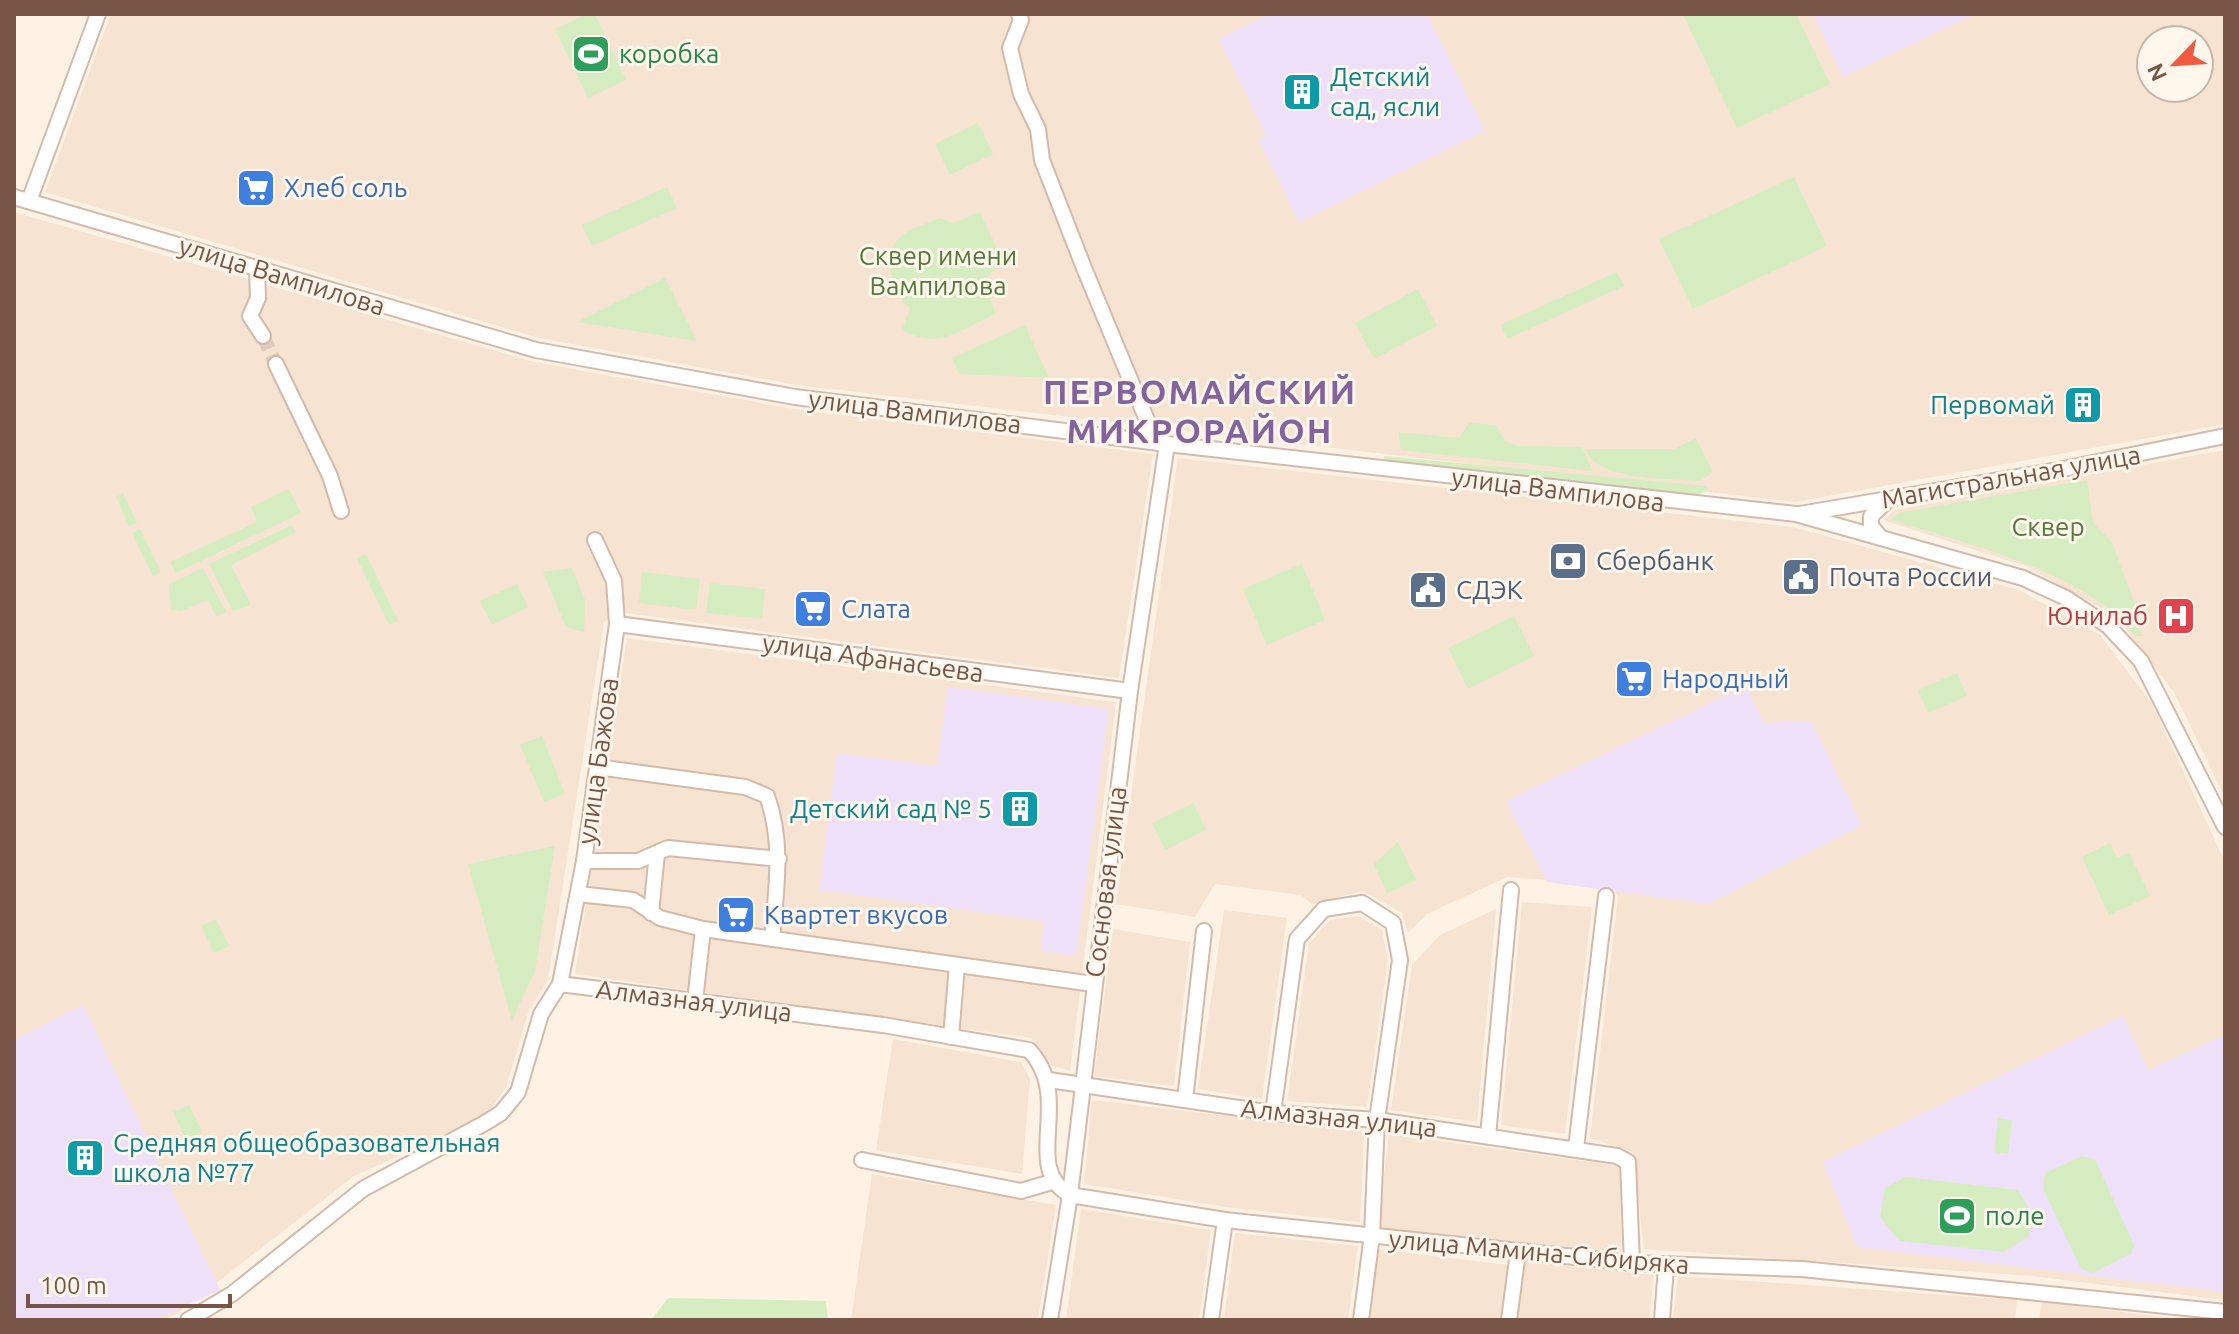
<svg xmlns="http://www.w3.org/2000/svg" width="2239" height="1334" font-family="Ubuntu,sans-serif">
<rect width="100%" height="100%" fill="#fef2e4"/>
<g fill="#f6e3d2" fill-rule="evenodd">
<path d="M111,14H2225V424L1795,502L797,385L539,338L45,192ZM2151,40H2199V88H2151Z"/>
<path d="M14,212L534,362L794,409L1153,454L1119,678L617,612L604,622L548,980L529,1010L506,1087L486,1116L354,1176L175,1315L163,1320H14Z"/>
<path d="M2225,450V798L2174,692L2117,617L2028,567L1883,520L1895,510Z"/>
<path d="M1178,458L1793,527L2019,590L2100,635L2152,704L2225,862V1300L2032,1276L1644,1249L1633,1152L1590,1138L1618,897L1611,885L1507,877L1427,914L1408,933L1402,913L1363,891L1312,904L1301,895L1215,884L1195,917L1116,904Z"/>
<path d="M627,638L1116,702L1070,1071L1051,1065L1031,1038L575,974Z"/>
<path d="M1522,902L1592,907L1565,1134L1501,1125Z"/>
<path d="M1496,909L1477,1122L1391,1110L1412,965L1440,935Z"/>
<path d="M1224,910L1287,918L1262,1099L1198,1089Z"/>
<path d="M1359,916L1382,930L1388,960L1367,1107L1287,1101L1309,944L1330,920Z"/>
<path d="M1113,929L1190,942L1174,1086L1094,1076Z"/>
<path d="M893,1039L1021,1062L1030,1079L1022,1174L876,1150Z"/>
<path d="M1092,1100L1364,1132L1360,1222L1226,1207L1084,1184Z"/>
<path d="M1389,1134L1619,1166L1622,1255L1377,1230Z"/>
<path d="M872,1174L1056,1205L1038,1320H851Z"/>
<path d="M1081,1209L1211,1230L1199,1320H1066Z"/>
<path d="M1235,1233L1358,1246L1348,1320H1224Z"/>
<path d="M1375,1249L1509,1265L1501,1320H1366Z"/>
<path d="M1526,1261L1653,1275L1650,1320H1517Z"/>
<path d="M1678,1276L2017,1300L2015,1320H1673Z"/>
<path d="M2042,1302L2188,1320H2039Z"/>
</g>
<g fill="#efe0fa">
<path d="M1270,14H1427L1485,131L1299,222L1258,139L1266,135L1219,39Z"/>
<path d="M1813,14H1975L1843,77Z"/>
<path d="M1746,686L1764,723L1811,721L1862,825L1708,904L1547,882L1506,801Z"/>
<path d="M948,687L1109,709L1076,956L1041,951L1044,921L819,890L837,753L937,766Z"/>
<path d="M83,1005L220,1290L155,1320H14V1040Z"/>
<path d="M2123,1016L2148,1070L2225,1035V1292L1857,1247L1823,1162Z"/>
</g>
<g fill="#d6edc1">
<path d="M587,14H595L626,80L588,98L555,29Z"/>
<path d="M1683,14H1796L1830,84L1737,128Z"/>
<path d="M978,123L993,154L950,175L935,144Z"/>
<path d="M1794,177L1827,246L1693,309L1659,239Z"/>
<path d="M667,187L677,208L592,246L582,225Z"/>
<path d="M980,212L1003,261L983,281L996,314C960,329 942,351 902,330L910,309C894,294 880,257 899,238C908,229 928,223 940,218L953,223Z"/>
<path d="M1617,272L1624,286L1507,339L1500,325Z"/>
<path d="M665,278L697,341L577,322Z"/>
<path d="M1418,289L1437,326L1374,359L1355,323Z"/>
<path d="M1025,325L1049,378L959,374L952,358Z"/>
<path d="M1469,423L1496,425L1505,441L1519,446L1582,447L1593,471L1401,450L1398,432L1459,438Z"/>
<path d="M1696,438L1713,472L1700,481C1670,478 1596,482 1586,449H1674Z"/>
<path d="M1384,456L1706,486L1709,490L1693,496L1384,463Z"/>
<path d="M2087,480L2093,523L2112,542L2141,621L2136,624L2143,636H2135C2089,572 1964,543 1891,520L1898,513Z"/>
<path d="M289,489L301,513L176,573L170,562L257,522L251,507Z"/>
<path d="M123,493L137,523L129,526L116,497Z"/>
<path d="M292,525L296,532L231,565L251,605L233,611L209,564Z"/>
<path d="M140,529L161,572L153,576L132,533Z"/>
<path d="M366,554L398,621L389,625L357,558Z"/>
<path d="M1302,564L1325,620L1267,645L1243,589Z"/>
<path d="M203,568L226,612L216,616L208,600L181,611L171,610L169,584Z"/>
<path d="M572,568L585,600L584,632L566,627L543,572Z"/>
<path d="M642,572L700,579L696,610L639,603Z"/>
<path d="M710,583L765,589L762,619L706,613Z"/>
<path d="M517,584L528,607L492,625L480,601Z"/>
<path d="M1514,616L1534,656L1468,689L1448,648Z"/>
<path d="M1957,673L1967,696L1928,713L1918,690Z"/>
<path d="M542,736L565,794L544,802L520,745Z"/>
<path d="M1194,803L1206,830L1165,850L1152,823Z"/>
<path d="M1398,842L1416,880L1387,893L1374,864Z"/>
<path d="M2110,843L2117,858L2129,853L2150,896L2109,915L2082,857Z"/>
<path d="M555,846L535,971L512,1021L468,864Z"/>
<path d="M216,919L229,946L214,953L201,926Z"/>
<path d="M189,1105L202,1132L186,1140L173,1112Z"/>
<path d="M1998,1118L2012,1120L2008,1154L1994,1152Z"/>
<path d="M2082,1156L2095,1159L2134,1245L2131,1254L2093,1273L2081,1269L2043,1189L2045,1173Z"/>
<path d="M1905,1177L2018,1190L2033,1215L2029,1236L2004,1252L1899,1241L1880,1217L1885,1188Z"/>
<path d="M668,1298L826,1301L828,1320H651Z"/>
</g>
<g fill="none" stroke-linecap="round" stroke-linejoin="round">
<path stroke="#ddcbbd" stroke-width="14" stroke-dasharray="14 7" stroke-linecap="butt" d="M263,336L276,364"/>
<g stroke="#d3baab" stroke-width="18">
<g id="minor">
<path d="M1019,14L1021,20L1010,48L1021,94L1038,129L1042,160L1084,268L1147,420L1146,440"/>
<path d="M14,197L536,350L795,397L1167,444L1796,514L2023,578L2066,598L2108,626L2141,661L2225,827"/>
<path d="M29,201L98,14"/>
<path d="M257,269L258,298L250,316L263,336"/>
<path d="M276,364L330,476L341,511"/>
<path d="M1800,514L2058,470L2225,436"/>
<path d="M1881,538L1871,526V516L1889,499"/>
<path d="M617,624L1130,691"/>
<path d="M597,767L745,787L767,796C784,843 776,891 772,939"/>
<path d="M584,861H638L668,848L779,859"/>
<path d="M578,894L633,900L660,918L703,929L1093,984"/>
<path d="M651,913L657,853"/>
<path d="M560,984L883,1025L1029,1050C1075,1098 1020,1167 1070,1195L1225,1220L1632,1263L1802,1269L2225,1312"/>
<path d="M695,1001L703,929"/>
<path d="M951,1037L957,965"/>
<path d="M1049,1080L1273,1113L1377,1120L1617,1156L1628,1162L1632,1263"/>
<path d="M1185,1100L1204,931"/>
<path d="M1273,1113L1297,939L1324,909L1362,903L1393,923L1400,960L1377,1120L1372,1235L1361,1320"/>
<path d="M1488,1136L1511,890"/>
<path d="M1576,1148L1606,896"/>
<path d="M862,1160L1021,1191L1052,1182"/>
<path d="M188,1320L232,1294L363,1189L485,1123L501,1113L518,1092L541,1014L560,984L584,861L617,624L614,581L595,540"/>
<path d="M1050,1320L1070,1195L1130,691L1167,444"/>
<path d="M1211,1320L1225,1220"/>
<path d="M1509,1320L1518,1252"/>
<path d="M1662,1320L1666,1267"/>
</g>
</g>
<use href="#minor" stroke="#fff" stroke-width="14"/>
</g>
<defs>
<g id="stadium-square" transform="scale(2)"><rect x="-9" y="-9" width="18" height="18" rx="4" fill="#2e9e5b" stroke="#fff6ec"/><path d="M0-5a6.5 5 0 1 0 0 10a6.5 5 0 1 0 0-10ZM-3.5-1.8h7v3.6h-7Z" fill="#fff"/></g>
<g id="building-square" transform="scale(2)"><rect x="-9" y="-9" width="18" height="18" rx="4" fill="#0f9aa8" stroke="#fff6ec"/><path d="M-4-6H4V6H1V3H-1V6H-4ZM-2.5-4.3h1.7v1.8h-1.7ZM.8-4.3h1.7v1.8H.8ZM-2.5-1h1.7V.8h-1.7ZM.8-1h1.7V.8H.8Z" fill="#fff"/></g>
<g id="supermarket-square" transform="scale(2)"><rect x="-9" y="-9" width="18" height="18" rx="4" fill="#3f7fe0" stroke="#fff6ec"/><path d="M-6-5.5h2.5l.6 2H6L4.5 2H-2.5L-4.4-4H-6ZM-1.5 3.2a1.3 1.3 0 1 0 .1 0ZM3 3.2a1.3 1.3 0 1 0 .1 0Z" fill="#fff"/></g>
<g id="bank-square" transform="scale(2)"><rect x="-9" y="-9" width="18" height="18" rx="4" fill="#5c6f8a" stroke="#fff6ec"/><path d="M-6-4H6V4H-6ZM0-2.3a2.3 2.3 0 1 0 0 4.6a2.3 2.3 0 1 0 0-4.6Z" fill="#fff"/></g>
<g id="civic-square" transform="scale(2)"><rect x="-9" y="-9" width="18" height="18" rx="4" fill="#5c6f8a" stroke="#fff6ec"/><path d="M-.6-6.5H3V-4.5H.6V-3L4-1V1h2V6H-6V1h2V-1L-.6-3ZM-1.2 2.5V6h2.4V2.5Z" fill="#fff"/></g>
<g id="hospital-square" transform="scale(2)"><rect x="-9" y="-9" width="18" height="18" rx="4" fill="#e0444e" stroke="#fff6ec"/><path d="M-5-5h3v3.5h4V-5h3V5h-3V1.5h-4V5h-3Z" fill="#fff"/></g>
</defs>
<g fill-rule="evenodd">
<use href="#stadium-square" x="591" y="54"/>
<use href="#building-square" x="1302" y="92"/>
<use href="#supermarket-square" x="256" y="188"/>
<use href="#building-square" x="2083" y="405"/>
<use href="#bank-square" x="1568" y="561"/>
<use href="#civic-square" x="1801" y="577"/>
<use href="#civic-square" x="1428" y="590"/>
<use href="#supermarket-square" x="813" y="609"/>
<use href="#hospital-square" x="2176" y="616"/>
<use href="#supermarket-square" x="1634" y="679"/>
<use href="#building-square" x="1020" y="809"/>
<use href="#supermarket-square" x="736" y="915"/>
<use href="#building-square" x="85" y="1158"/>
<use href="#stadium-square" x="1957" y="1216"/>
</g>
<g text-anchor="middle" stroke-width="6" stroke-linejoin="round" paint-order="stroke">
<g font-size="26" fill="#27864d" stroke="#fff6ec" text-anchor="start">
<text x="619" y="63">коробка</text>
<text x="1985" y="1225">поле</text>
</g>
<g font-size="26" fill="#0d838f" stroke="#fff6ec" text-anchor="start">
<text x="1330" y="86">Детский<tspan x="1330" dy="30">сад, ясли</tspan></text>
<text x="2055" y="414" text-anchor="end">Первомай</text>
<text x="992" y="818" text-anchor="end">Детский сад № 5</text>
<text x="113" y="1152">Средняя общеобразовательная<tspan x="113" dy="30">школа №77</tspan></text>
</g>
<g font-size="26" fill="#366cbe" stroke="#fff6ec" text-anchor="start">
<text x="284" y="197">Хлеб соль</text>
<text x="841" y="618">Слата</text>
<text x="1662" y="688">Народный</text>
<text x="764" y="924">Квартет вкусов</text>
</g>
<g font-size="26" fill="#527a3c" stroke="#fff6ec">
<text x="938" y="265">Сквер имени<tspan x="938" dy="30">Вампилова</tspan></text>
<text x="2048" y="536">Сквер</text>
</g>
<g font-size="26" fill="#795547" stroke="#fff6ec">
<text transform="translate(282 276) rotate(17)" y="9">улица Вампилова</text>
<text transform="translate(915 412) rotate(7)" y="9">улица Вампилова</text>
<text transform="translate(2011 477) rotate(-10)" y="9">Магистральная улица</text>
<text transform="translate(1558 490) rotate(7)" y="9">улица Вампилова</text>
<text transform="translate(873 658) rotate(8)" y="9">улица Афанасьева</text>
<text transform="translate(598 761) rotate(-82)" y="9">улица Бажова</text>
<text transform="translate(1106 882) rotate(-83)" y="9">Сосновая улица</text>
<text transform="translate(694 1001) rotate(7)" y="9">Алмазная улица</text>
<text transform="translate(1339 1118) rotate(6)" y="9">Алмазная улица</text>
<text transform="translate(1539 1252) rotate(5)" y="9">улица Мамина-Сибиряка</text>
</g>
<g font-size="26" fill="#4e5e75" stroke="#fff6ec" text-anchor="start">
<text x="1596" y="570">Сбербанк</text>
<text x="1829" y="586">Почта России</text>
<text x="1456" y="599">СДЭК</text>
</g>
<g font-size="26" fill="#be3a42" stroke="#fff6ec" text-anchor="end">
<text x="2148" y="625">Юнилаб</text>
</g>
<g font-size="34" font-weight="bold" letter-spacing="2" fill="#84629d" stroke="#fff6ec">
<text x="1200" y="404">ПЕРВОМАЙСКИЙ<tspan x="1200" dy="39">МИКРОРАЙОН</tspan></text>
</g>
</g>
<rect width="2239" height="1334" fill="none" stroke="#795547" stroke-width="32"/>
<g transform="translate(2175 64) rotate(245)"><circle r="38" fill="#fff6ec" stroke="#c9b6aa" stroke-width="2"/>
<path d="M0-6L14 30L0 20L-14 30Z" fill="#f15940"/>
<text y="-12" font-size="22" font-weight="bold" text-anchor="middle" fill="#795547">N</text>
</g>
<path d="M28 1294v12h202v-12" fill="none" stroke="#795547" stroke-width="4"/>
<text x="40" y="1294" font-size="24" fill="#795547" stroke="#fff6ec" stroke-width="6" paint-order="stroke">100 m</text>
</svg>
